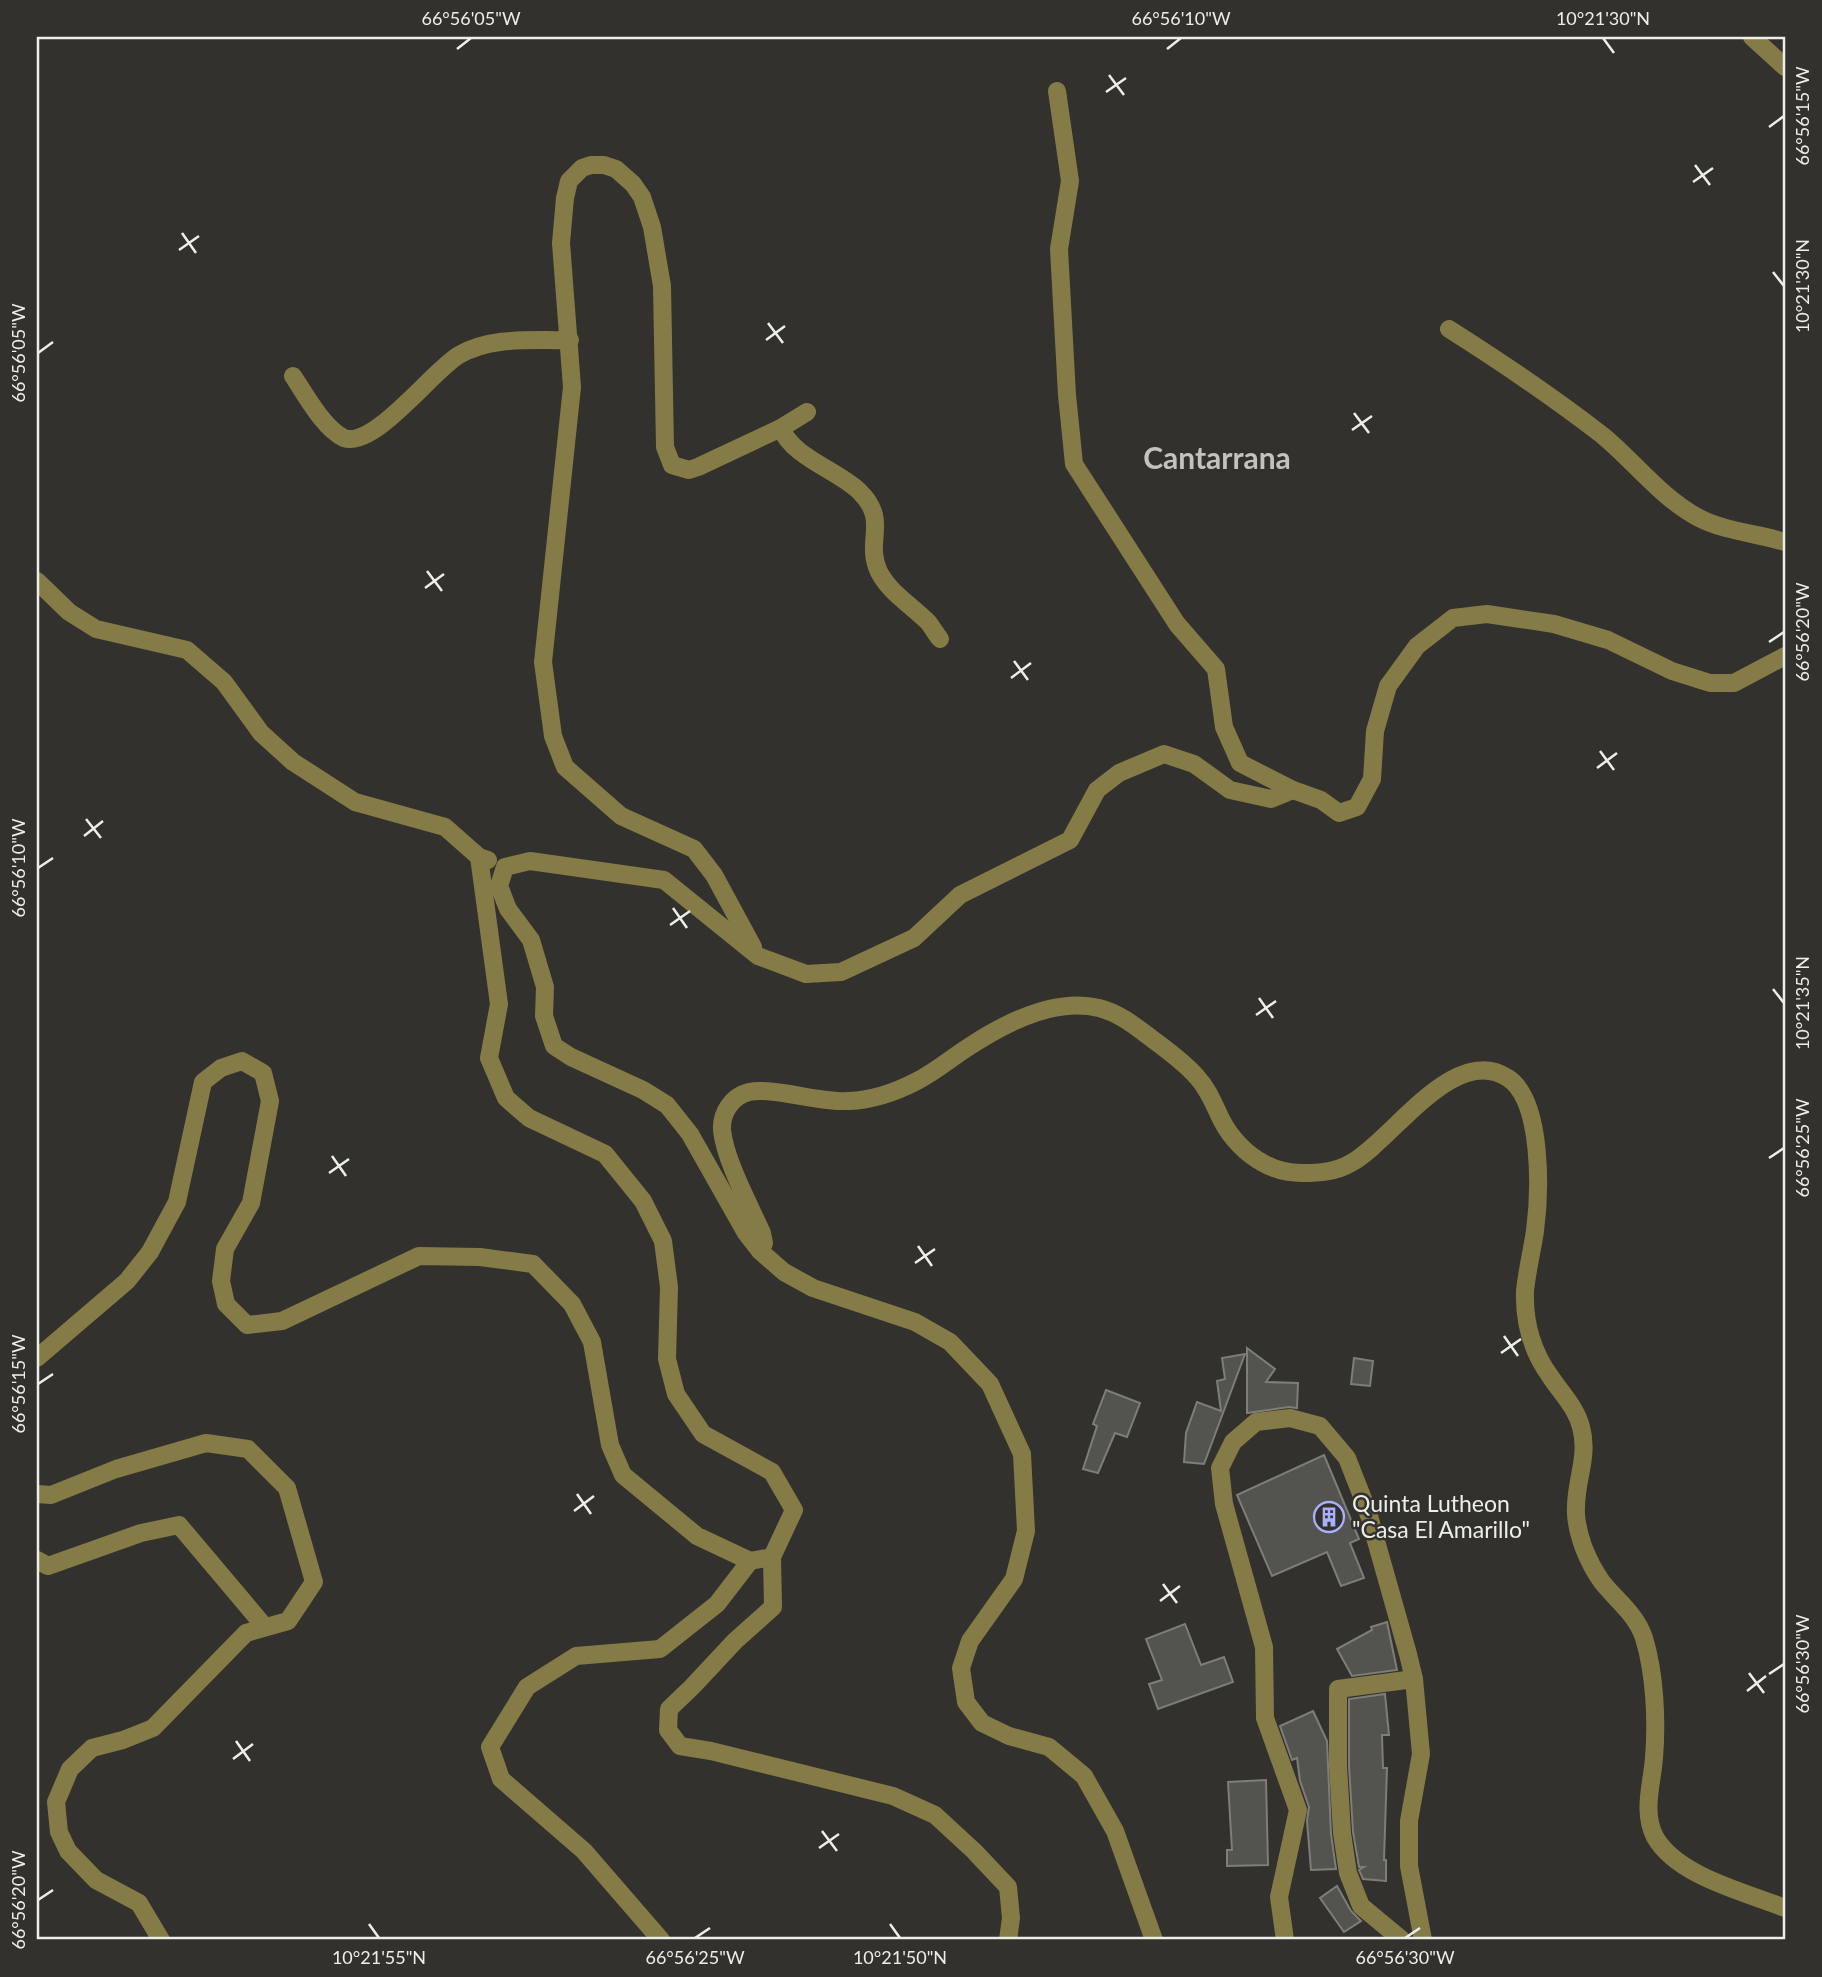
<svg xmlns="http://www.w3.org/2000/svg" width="1822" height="1977" font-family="Lato,sans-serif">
<rect width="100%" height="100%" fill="#32312d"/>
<g fill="#54544f" stroke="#7e7d79" stroke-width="2">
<path d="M1247,1348L1275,1369L1266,1382L1298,1383L1297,1408L1289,1407L1247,1413Z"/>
<path d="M1245,1354L1204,1464L1184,1462L1186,1433L1197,1402L1221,1411L1217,1381L1225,1379L1222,1358Z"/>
<path d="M1354,1358L1373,1361L1370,1386L1351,1384Z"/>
<path d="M1106,1390L1140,1403L1127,1437L1115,1433L1098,1473L1083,1469L1097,1426L1093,1424Z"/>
<path d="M1324,1455L1359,1539L1350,1543L1364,1578L1341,1586L1327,1552L1272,1576L1237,1495Z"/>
<path d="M1387,1622L1397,1670L1352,1676L1337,1649L1372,1630L1371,1627Z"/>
<path d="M1185,1624L1201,1665L1224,1657L1233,1682L1158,1709L1149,1684L1162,1680L1146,1639Z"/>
<path d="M1385,1694L1389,1735H1382L1383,1768H1387L1384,1860H1386V1881L1363,1879L1359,1870L1364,1867H1359L1353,1832L1349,1766V1699Z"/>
<path d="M1313,1711L1327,1741L1331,1834L1336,1869L1311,1870L1307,1821L1309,1807L1300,1781L1297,1758L1292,1760L1280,1726Z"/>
<path d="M1266,1780L1268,1865L1227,1866V1850H1232L1228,1782Z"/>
<path d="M1337,1886L1351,1911L1361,1921L1344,1932L1320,1898Z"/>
</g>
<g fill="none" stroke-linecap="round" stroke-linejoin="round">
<g stroke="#857b47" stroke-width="18">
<path d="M1752,37L1785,67"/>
<path d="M1057,91L1070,181L1059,249L1067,395L1074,464L1177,624L1216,669L1224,727L1240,763L1293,790"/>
<path d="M1449,329C1501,362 1553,397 1602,435C1634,461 1661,498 1699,518C1727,532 1756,533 1785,542"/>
<path d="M293,376C305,394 324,429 344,438C374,449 433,370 459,355C492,336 533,341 570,340"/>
<path d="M781,428C792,457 837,470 859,491C890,521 864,540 879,572C890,593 911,605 928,622C932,627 936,634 940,639"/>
<path d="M37,581L69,612L96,629L187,650L224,682L261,733L293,762L355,802L445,827L479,857L488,860"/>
<path d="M753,947L714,875L694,849L621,816L565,767L553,736L543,662L572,387L561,243L565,198L569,181L582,168L591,165H604L616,169L633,184L642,197L652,227L662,286L665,447L672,465L689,470L698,467L781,428L807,412"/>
<path d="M760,1251L764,1243L762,1233C749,1204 725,1160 722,1130C721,1113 732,1096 749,1092C774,1087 820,1103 849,1101C873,1100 896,1092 917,1081C935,1072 950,1059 967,1048C1003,1024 1055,997 1099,1008C1119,1013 1135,1026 1151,1038C1167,1050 1184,1062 1197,1077C1209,1090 1214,1105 1222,1121C1231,1138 1246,1154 1263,1163C1275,1170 1289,1173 1302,1173C1319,1173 1336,1172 1351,1163C1392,1141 1454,1042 1508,1078C1543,1101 1540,1193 1535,1231C1532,1251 1527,1271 1525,1291C1524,1321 1532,1351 1550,1376C1561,1393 1576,1407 1581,1427C1589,1456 1576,1479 1576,1507C1575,1520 1579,1534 1583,1546C1588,1559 1594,1571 1602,1582C1617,1601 1636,1614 1644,1638C1655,1674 1657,1721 1654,1758C1652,1784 1642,1812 1655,1837C1677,1876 1745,1892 1785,1908"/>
<path d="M37,1358L127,1281L150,1252L177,1202L203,1082L221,1068L242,1061L263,1073L270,1101L251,1203L225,1249L221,1281L226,1304L247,1325L282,1321L419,1256L480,1257L533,1264L572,1304L592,1342L610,1445L623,1475L697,1536L750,1561L772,1557L794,1510L772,1472L703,1434L676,1394L667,1359L669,1287L663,1241L643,1201L605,1154L529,1118L506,1098L489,1058L499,1004L479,857"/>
<path d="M37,1494L51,1495L116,1469L206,1443L248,1449L287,1488L314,1582L288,1621L246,1633L153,1728L123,1740L92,1748L70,1769L56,1802L59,1832L68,1851L96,1880L139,1903L161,1940"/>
<path d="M772,1557L773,1607L735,1641L692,1687L669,1709L668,1730L680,1746L711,1751L893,1796L935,1815L974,1851L1008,1887L1011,1918L1008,1940"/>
<path d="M37,1560L48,1566L141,1533L179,1525L265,1627"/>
<path d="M661,1940L584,1851L501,1779L490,1747L527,1687L576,1656L660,1649L717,1604L750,1561"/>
<path d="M1154,1940L1115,1831L1084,1776L1049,1747L1009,1736L982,1723L966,1702L961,1668L970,1641L1014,1579L1026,1531L1022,1454L990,1384L950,1342L915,1322L813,1288L784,1272L760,1251L746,1233L690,1134L667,1105L643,1090L571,1057L554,1046L544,1016L545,987L531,940L508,909L499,886L505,867L530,861L664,880L758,956L806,974L841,972L914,938L960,895L1070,840L1097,790L1119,773L1164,754L1194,764L1230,790L1271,799L1293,790L1321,800L1339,813L1357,807L1372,779L1375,731L1388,686L1417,646L1453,618L1487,614L1554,624L1608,640L1672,671L1710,683H1734L1785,656"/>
<path d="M1285,1940L1279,1897L1298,1810L1265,1718L1264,1647L1224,1504L1220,1468L1233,1442L1256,1422L1290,1418L1320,1426L1347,1458L1367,1509L1408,1654L1414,1679L1421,1754L1409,1821V1866L1423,1940"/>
<path d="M1402,1940L1361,1906L1348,1873L1342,1833L1338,1766V1689L1414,1679"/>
</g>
</g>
<path fill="none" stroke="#ededea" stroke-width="2.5" d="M1603,38L1614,53M457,49L471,38M1167,49L1181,38M1109,75L1124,95M1106,92L1126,78M1769,127L1784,116M1695,165L1710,185M1693,182L1713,168M182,233L196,253M179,250L199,236M1773,272L1784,286M768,323L783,343M766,340L785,326M38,353L53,342M1354,413L1369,433M1352,430L1372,416M427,571L442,591M425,588L444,574M1769,642L1784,632M1014,661L1028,680M1011,678L1031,663M1600,751L1614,770M1597,768L1617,753M86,819L101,838M84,836L103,821M38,868L53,858M673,908L687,928M670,925L690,911M1773,989L1784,1003M1259,998L1273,1018M1256,1015L1276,1001M332,1156L346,1176M1769,1158L1784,1148M329,1173L349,1159M918,1246L932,1266M915,1263L935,1249M1504,1336L1518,1356M1501,1353L1521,1339M38,1384L53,1374M577,1494L591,1514M574,1511L594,1496M1163,1584L1177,1603M1160,1601L1180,1586M1749,1673L1764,1693M1769,1674L1784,1664M1747,1691L1766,1676M236,1741L250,1761M233,1759L253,1744M822,1831L837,1851M819,1848L839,1834M38,1900L53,1890M369,1924L379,1938M890,1924L900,1938M695,1938L710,1928M1405,1938L1420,1928"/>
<defs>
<g id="building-ring" transform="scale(1.575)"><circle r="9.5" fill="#32312d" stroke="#a8b0fc" stroke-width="1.5"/><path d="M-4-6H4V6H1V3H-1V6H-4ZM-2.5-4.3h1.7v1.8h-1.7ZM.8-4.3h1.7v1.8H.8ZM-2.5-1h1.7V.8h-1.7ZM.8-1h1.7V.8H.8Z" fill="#a8b0fc"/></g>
</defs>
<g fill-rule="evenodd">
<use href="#building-ring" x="1329" y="1517"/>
</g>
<g text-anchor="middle" stroke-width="5" stroke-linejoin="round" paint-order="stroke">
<g font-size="23" fill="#ededea" stroke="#32312d" text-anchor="start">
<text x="1352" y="1512">Quinta Lutheon<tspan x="1352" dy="26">"Casa El Amarillo"</tspan></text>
</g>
<g font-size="30" font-weight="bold" fill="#c3c2be" stroke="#32312d">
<text x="1217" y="469">Cantarrana</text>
</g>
</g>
<rect width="1822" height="1977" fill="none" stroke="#32312d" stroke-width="77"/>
<rect x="38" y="38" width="1746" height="1900" fill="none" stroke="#ededea" stroke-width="2.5"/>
<g font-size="18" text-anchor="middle" fill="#ededea">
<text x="471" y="25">66°56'05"W</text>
<text x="1181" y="25">66°56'10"W</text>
<text x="1603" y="25">10°21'30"N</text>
<text transform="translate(1803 116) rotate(-90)" y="6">66°56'15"W</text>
<text transform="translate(1803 286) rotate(-90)" y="6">10°21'30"N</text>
<text transform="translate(19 353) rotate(-90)" y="6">66°56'05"W</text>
<text transform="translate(1803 632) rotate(-90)" y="6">66°56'20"W</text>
<text transform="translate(19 868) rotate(-90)" y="6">66°56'10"W</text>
<text transform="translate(1803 1003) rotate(-90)" y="6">10°21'35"N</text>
<text transform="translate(1803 1148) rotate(-90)" y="6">66°56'25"W</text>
<text transform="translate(19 1384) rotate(-90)" y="6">66°56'15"W</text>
<text transform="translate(1803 1664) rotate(-90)" y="6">66°56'30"W</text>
<text transform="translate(19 1900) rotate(-90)" y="6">66°56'20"W</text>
<text x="379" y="1964">10°21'55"N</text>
<text x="695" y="1964">66°56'25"W</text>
<text x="900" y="1964">10°21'50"N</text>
<text x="1405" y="1964">66°56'30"W</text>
</g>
</svg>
